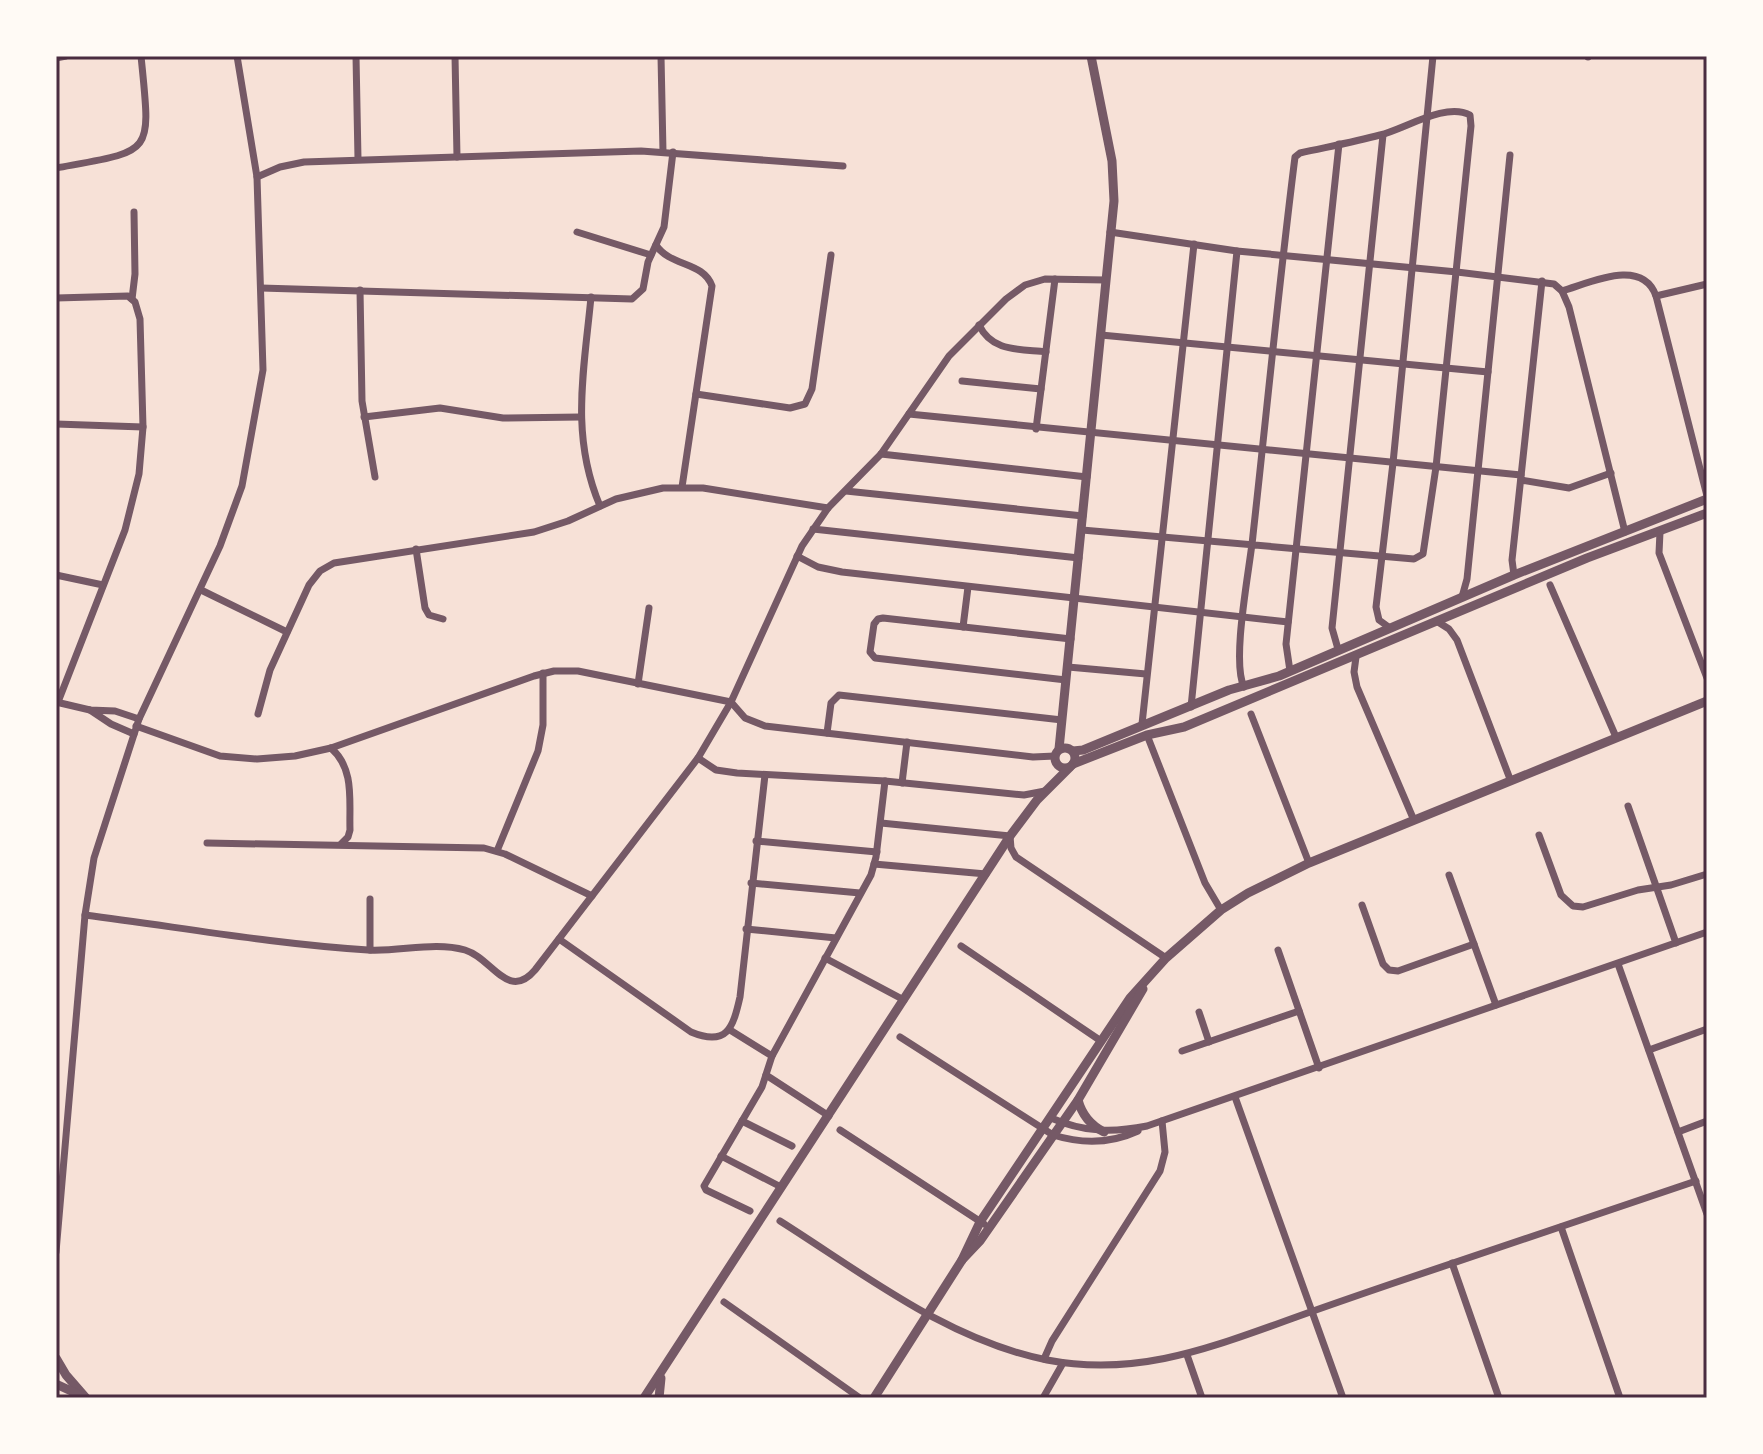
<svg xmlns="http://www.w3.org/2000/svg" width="1763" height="1454" font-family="'Fira Sans',sans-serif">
<rect width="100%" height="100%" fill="#f7e1d7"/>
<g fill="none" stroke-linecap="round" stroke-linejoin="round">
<g stroke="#755966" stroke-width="7">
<path d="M356,56L358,159"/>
<path d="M455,56L457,157"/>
<path d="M661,56L663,152"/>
<path d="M1588,56V57"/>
<path d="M56,58L66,56"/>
<path d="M56,168C155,150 151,157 141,56"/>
<path d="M257,177L280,167L304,162L641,151L843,166"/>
<path d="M577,232L651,255"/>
<path d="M1110,232L1237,251L1457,272L1554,284L1562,291L1569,307L1625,532"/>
<path d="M656,245C670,267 703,261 712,286L682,487"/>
<path d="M261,288L632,299L643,289L648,262L664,227L673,152"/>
<path d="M360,290L362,401L375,477"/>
<path d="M1562,291C1590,283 1642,257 1656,296L1707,496"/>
<path d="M1656,296L1707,284"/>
<path d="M591,297C584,371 570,435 600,506"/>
<path d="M56,298L128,296L135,302L140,319L143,427L139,474L125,530L58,702"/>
<path d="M132,299L135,274L134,212"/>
<path d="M979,325C992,352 1019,349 1046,352"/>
<path d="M1101,335L1488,372"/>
<path d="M962,381L1041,389"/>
<path d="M696,394L790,408L805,404L812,389L831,255"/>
<path d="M909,414L1521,475"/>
<path d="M364,417L440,408L503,418L580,417"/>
<path d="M56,424L143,427"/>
<path d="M1036,429L1055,279"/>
<path d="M881,454L1087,477"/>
<path d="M1521,480L1569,488L1611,473"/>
<path d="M846,491L1083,516"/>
<path d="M813,529L1079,558"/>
<path d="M1082,530L1414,559L1423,554L1436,467L1471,126L1470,115C1445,102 1405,129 1380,135C1354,142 1327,147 1300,153L1295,157C1279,283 1267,409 1253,535C1250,568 1231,660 1244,687"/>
<path d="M1660,532L1659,553L1707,678"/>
<path d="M416,549L425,608L429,615L443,619"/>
<path d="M797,556L818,567L842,572L1288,622"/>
<path d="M56,575L103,585"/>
<path d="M1514,575L1512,560L1542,281"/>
<path d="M1550,585L1616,737"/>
<path d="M201,590L287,632"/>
<path d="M1462,597L1467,579L1510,155"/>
<path d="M1438,622L1449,629L1457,640L1510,779"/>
<path d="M963,627L968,587"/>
<path d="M1390,628L1379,620L1376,607L1393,463L1433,56"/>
<path d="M1338,649L1332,628L1383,135"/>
<path d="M1356,657L1354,672L1357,687L1413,818"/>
<path d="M1068,667L1146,674"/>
<path d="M1290,671L1286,644L1339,144"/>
<path d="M1066,680L875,658L870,652L874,624L878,619L883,618L1071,639"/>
<path d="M638,684L649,608"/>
<path d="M56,702L90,710L115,711L139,719"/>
<path d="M1191,707L1237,251"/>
<path d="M90,710L111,724L134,734"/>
<path d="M258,714L270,670L309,585L320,571L334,563L534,532L568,521L616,499L663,488H703L828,508"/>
<path d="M1251,714L1309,863"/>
<path d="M1142,724L1194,244"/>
<path d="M136,726L220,756L257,759L295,756L331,748L534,676L554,671H578L731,702L745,718L765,726L1033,757L1055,756"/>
<path d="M827,733L831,703L839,695L1062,720"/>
<path d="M1147,735L1205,883L1221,910"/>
<path d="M331,748C355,769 349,801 350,830L348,837L341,844"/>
<path d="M698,758L716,770L737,773L885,781L1024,795L1045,791"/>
<path d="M902,783L907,742"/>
<path d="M1628,806L1676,943"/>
<path d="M881,823L1010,836L1011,848L1016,857L1166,958"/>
<path d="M1539,835L1561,895L1573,906L1583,907L1638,890L1671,885L1707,874"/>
<path d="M756,841L877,852"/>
<path d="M207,843L484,848L505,854L592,896"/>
<path d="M497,851L538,751L543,725V673"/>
<path d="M874,864L986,874"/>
<path d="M1449,875L1496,1005"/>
<path d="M751,883L860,893"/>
<path d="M1362,905L1383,964L1389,970L1398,971L1474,944"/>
<path d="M85,915C179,927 273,944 368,950C400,952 434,941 465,950C492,958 508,1002 535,970L698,758L731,702L802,546L828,508L881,454L949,356L1006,299L1025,285L1045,279L1106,280"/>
<path d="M746,929L836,938"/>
<path d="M559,939L691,1032C727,1047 733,1028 740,997L765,775"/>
<path d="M961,946L1101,1041"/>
<path d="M370,950V899"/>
<path d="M1278,950L1319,1068"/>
<path d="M825,958L904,1000"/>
<path d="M1618,964L1707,1214"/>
<path d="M1199,1012L1209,1042"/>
<path d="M730,1030L772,1056"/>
<path d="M900,1037L1053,1135C1082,1144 1110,1144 1138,1131"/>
<path d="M1649,1050L1707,1029"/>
<path d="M1182,1051L1299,1011"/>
<path d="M766,1075L829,1116"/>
<path d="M1235,1097L1343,1398"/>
<path d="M1051,1118C1083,1132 1112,1133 1147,1126L1707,932"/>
<path d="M742,1121L792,1146"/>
<path d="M840,1130L984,1224"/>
<path d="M1678,1132L1707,1121"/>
<path d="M721,1156L781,1187"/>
<path d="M750,1211L706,1190L704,1186L762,1087L772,1056L871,875L876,857L885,781"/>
<path d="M780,1221C864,1274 947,1340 1047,1360C1131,1376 1199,1352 1277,1324C1315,1310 1353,1297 1391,1284C1492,1249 1594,1215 1696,1181"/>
<path d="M1561,1227L1620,1398"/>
<path d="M56,1252L85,915L94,858L139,719L220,546L242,486L263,370L257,177L237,56"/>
<path d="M1452,1263L1499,1398"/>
<path d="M724,1302L860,1398"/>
<path d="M1187,1355L1202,1398"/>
<path d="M1044,1359L1052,1341L1160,1171L1165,1152L1162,1121"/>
<path d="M1043,1398L1063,1363"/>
</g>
<g stroke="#755966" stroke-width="9">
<circle cx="1065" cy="758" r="10"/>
<path d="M1059,749L1114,201L1112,161L1091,56"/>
<path d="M1073,751L1083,750L1229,690L1279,676L1514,575L1707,499"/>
<path d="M1073,764L1147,735L1184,727L1587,558L1707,513"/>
<path d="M1078,1100C1082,1115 1090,1125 1104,1132"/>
<path d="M962,1260L980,1222L1130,998L1166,958L1221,910L1248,893L1309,863L1707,701"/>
<path d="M56,1358L66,1375L86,1398"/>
<path d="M56,1384L82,1396"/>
<path d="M644,1398L1010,836L1037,800L1070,767"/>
<path d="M659,1398L661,1378"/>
<path d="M874,1398L962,1260L980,1241L1078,1100L1143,989"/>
</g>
</g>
<rect width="1763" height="1454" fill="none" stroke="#fffaf5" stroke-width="116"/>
<rect x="58" y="58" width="1647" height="1338" fill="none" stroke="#4a2c40" stroke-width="3"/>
</svg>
